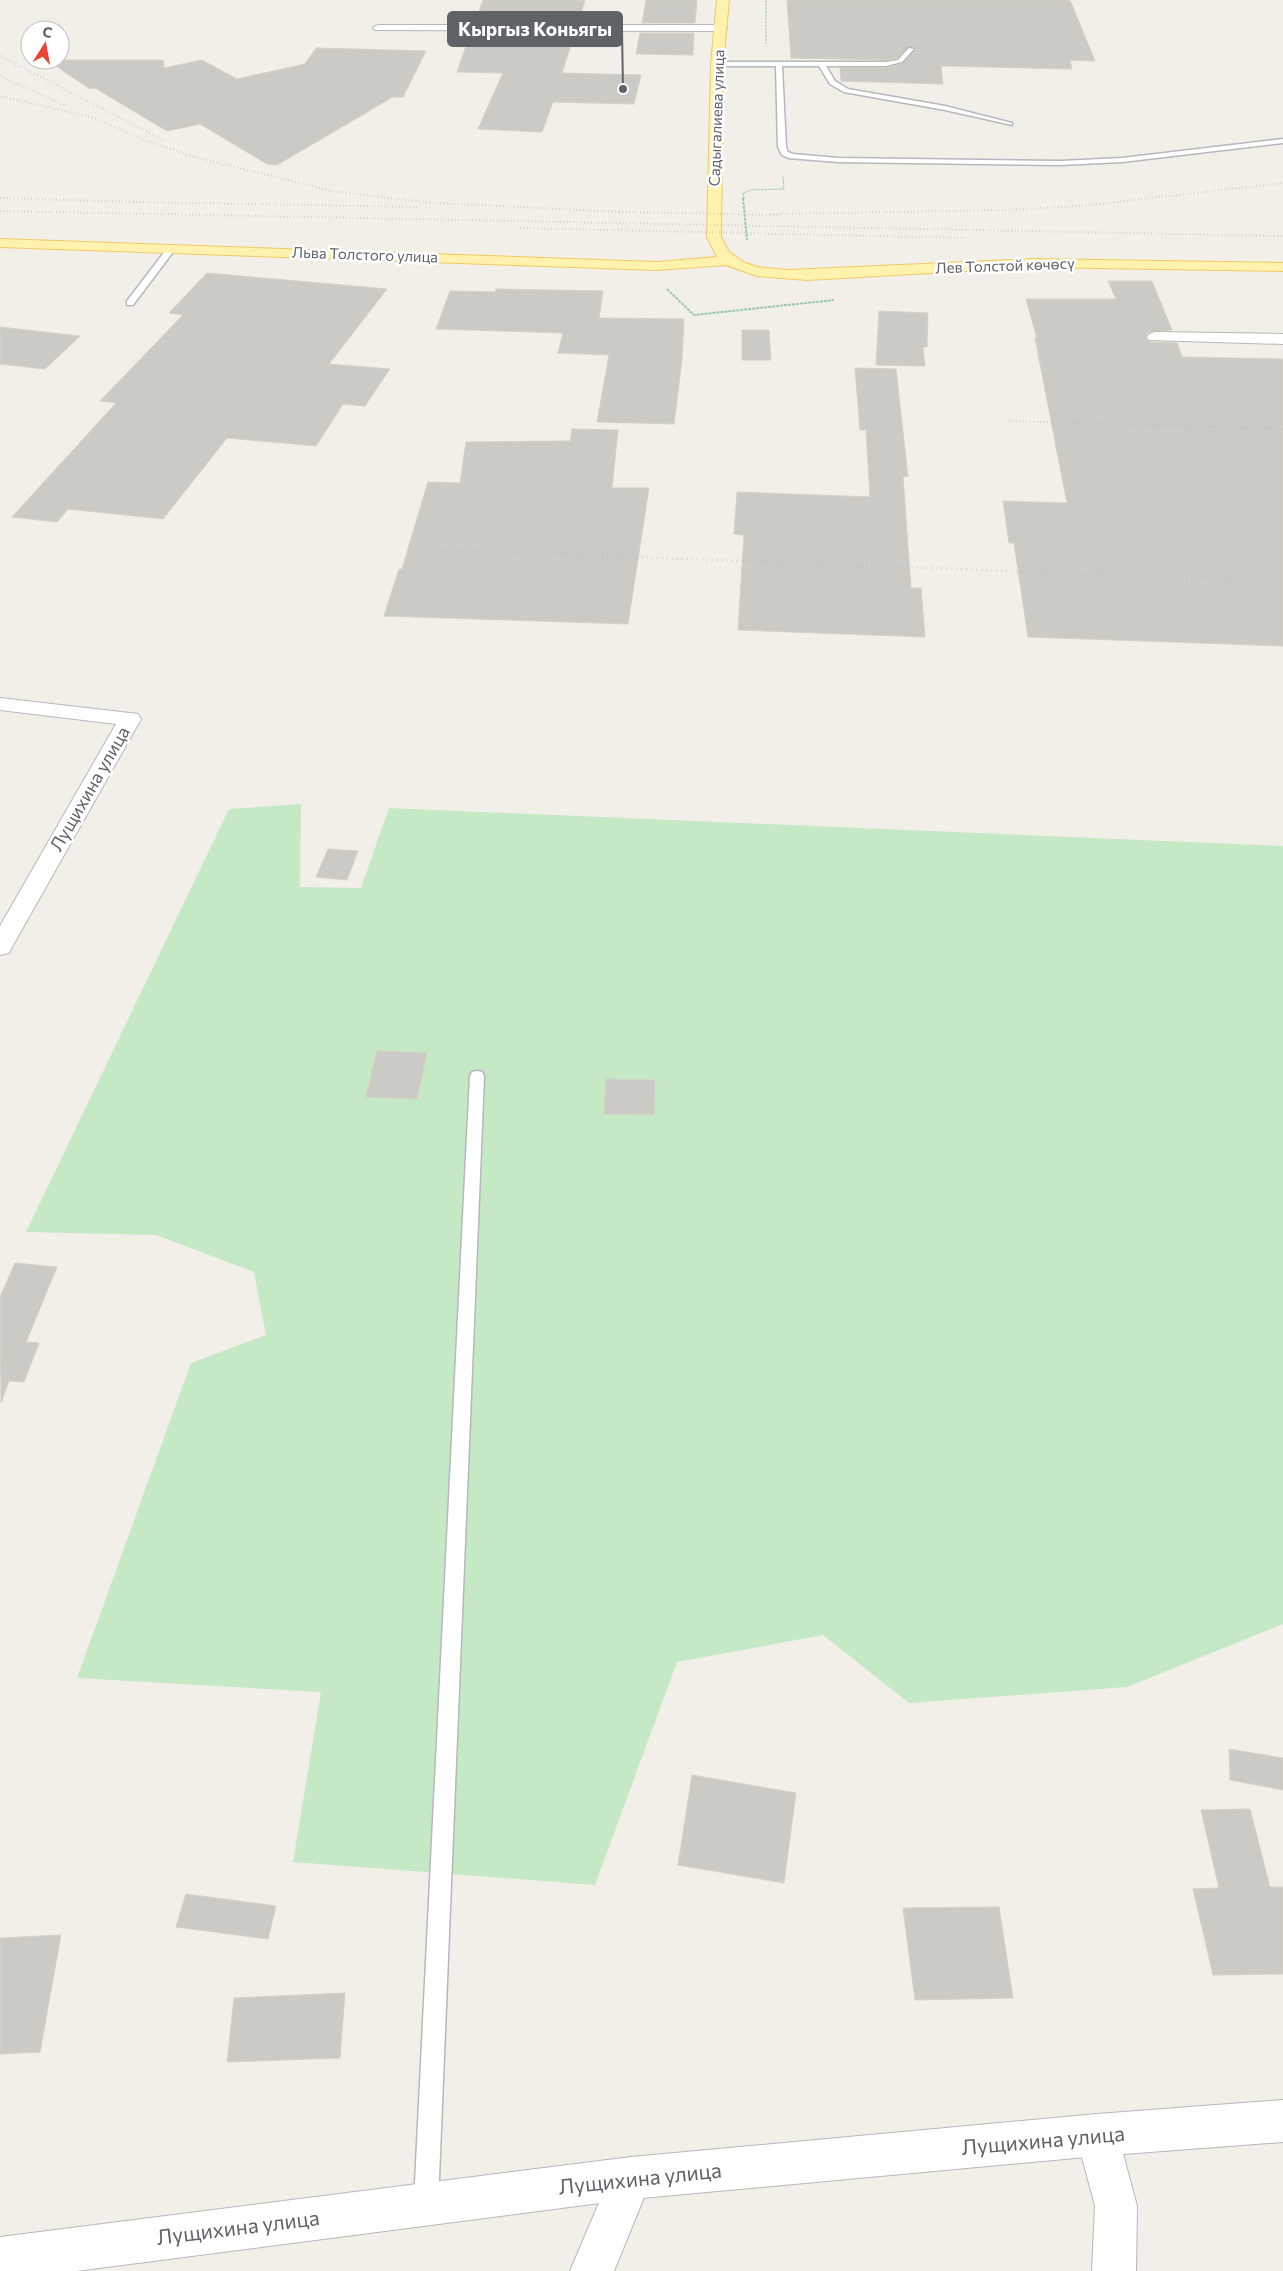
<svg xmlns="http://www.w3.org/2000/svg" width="1283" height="2271" font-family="Commissioner,sans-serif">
<rect width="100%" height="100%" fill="#f1efe8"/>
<path fill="#c5e8c5" d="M301,804L300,887L361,888L389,808L1283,846V1624L1127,1687L909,1703L823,1635L677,1662L595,1885L293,1862L321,1692L77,1678L191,1363L266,1335L254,1272L156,1235L26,1232L229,809Z"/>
<g fill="#cccac5" stroke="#d6d1c6">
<path d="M483,0H585L578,23H475Z"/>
<path d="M646,0H697L695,23H642Z"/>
<path d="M787,0H1070L1095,61L1070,60L1072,69L941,66L943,84L841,81L840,68H886L902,64L915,48L908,47L897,58L886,60L791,58Z"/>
<path d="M471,32H575L562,73L641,75L634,104L553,102L542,132L478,129L503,73L457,72Z"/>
<path d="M640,33H694L693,55L636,54Z"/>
<path d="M316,48L426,51L403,97H393L277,165L267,164L200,124L167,131L95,88L90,89L47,60H163L164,68L202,60L237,79L305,64Z"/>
<path d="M207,273L387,289L329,364L390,369L365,406L343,404L316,446L227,438L163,519L68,509L57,522L12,517L116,403L100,401L183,315L169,313Z"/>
<path d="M1108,281H1152L1172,330L1148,332L1145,338L1149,342L1177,343L1182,357L1283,359V646L1028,637L1014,543H1009L1003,501L1067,503L1035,338H1037L1026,299H1116Z"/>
<path d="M496,289L603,291L599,318L684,319L682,359L674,424L597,422L609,355L558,353L563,333L436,329L450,291L495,292Z"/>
<path d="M879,311L928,313L927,347H923L925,366L876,365Z"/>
<path d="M0,327L80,336L45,369L0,364Z"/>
<path d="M742,330H769L771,360H742Z"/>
<path d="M855,368L896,369L908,477L903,476L911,588H921L925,637L738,630L744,535L734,534L737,492L870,497L866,430H860Z"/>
<path d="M572,429L618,430L612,488H649L628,624L384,616L399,569H402L428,482L460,483L466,442L570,441Z"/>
<path d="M328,849L358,851L347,880L316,877Z"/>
<path d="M377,1051L427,1053L417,1099L366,1097Z"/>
<path d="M606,1079L655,1080L654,1115L604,1114Z"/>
<path d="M15,1263L57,1267L26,1342L39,1343L24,1382L9,1381L1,1403L0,1297Z"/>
<path d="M1229,1749L1283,1758V1790L1230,1780Z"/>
<path d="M692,1775L796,1793L784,1883L678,1865Z"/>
<path d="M1250,1809L1270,1887H1283V1974L1213,1975L1193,1889L1219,1888L1201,1810Z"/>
<path d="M186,1894L276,1906L268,1939L176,1927Z"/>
<path d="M999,1907L1013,1998L915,2000L903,1908Z"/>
<path d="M61,1935L40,2052L0,2054V1938Z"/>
<path d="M345,1993L340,2058L227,2062L234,1998Z"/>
</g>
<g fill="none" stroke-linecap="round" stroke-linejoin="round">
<g stroke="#b5b8bc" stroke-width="3">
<g id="service">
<path d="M909,48L914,49L902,62L886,66H826L835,81L848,89L945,106L1012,123V125L945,110L844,92L830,84L819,66H782L786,147L788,152L793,154L838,158L1061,161L1122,158L1283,139V143L1122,162L1061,165L838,162L788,158L782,155L778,147L776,66H717L714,64L717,62H886L898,60Z"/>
<path d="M169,246L176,248L133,305H127V301Z"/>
<path d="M477,1071L482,1072L484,1076L438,2203L434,2211L426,2215L418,2211L414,2203L470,1076L472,1072Z"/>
</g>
</g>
<g stroke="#b5b8bc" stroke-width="2">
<g id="minor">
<path d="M379,25H721L727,28L721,31L375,30L373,28L375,26Z"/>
<path d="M1155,332L1283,334V344L1149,340L1147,337L1149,334Z"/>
<path d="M0,698L130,713L138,714L141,719L12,947L9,953L0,955V926L116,724L0,710Z"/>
<path d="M1097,2114L1112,2120L1118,2135L1137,2206L1136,2271H1092L1095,2206L1076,2135L1082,2120Z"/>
<path d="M631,2157L646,2163L652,2178L614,2271H570L616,2163Z"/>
</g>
</g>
<g stroke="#b5b8bc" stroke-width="2">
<path id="tertiary" d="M1283,2100V2142L1097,2156L631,2199L76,2271H0V2237L631,2157L1097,2114Z"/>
</g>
<g stroke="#f2c960" stroke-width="2">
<path id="primary" d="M717,0H729L723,64L721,237L729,252L743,262L757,267L788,270L1034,259L1283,263V271L1034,267L807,280L757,276L726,265L657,270L0,247V239L657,262L717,257L707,237L711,64Z"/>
</g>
<g stroke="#9cc7a9" stroke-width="1" stroke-dasharray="2.5 1" stroke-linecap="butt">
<path d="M766,0V44"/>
<path d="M744,199L743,193L751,190L784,189L783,176"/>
</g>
<g stroke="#9cc7a9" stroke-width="2" stroke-dasharray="3 1" stroke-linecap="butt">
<path d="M743,198L747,240"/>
<path d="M667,289L694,315L834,300"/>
</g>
<use href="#service" fill="#fff" fill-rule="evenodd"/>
<use href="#minor" fill="#fff" fill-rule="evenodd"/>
<use href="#tertiary" fill="#fff" fill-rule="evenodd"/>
<use href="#primary" fill="#fff2af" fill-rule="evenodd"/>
<g stroke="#b6b7b8" stroke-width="2" stroke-dasharray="0.5 3" stroke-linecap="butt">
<path d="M0,56L165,141"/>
<path d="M0,76L66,106"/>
<path d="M0,96L91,117L147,141L198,158L332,191L434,203L625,212"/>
<path d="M0,198L140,202"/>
<path d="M133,202L418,207"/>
<path d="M0,211L1283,236"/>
<path d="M619,212L779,215"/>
<path d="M771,214L1003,210L1081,206L1283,183"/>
<path d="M520,228L967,238"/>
<path d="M1009,421L1283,429"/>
</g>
<path stroke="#b6b7b8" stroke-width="2.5" stroke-dasharray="0.5 4.5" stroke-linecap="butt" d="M442,550L1283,581"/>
</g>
<g text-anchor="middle" stroke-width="5" stroke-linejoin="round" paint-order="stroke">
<g font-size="15" fill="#5f6368" stroke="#fff">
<text transform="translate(717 118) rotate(-88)" y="5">Садыгалиева улица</text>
<text transform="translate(365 255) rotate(2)" y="5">Льва Толстого улица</text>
<text transform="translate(1005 266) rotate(-2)" y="5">Лев Толстой көчөсү</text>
</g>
<g font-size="18" fill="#5f6368" stroke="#fff">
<text transform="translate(90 789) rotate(-60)" y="6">Лущихина улица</text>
</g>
<g font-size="21" fill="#5f6368" stroke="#fff">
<text transform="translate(1043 2141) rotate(-5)" y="7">Лущихина улица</text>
<text transform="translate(640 2179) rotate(-6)" y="7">Лущихина улица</text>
<text transform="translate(238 2228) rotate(-7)" y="7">Лущихина улица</text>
</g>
</g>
<path fill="none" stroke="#5f6368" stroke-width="2" d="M623 89L622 29"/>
<circle fill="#5f6368" stroke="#fff" stroke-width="2" cx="623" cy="89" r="5"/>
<rect fill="#5f6368" stroke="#5f6368" stroke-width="2" x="448" y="12" width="174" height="34" rx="5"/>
<g font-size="19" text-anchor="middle" font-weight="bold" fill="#fff">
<text x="535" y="36">Кыргыз Коньягы</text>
</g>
<g transform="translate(45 45) rotate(11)"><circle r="24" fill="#ffffff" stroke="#bfc1c3"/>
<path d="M0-4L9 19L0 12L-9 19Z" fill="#ea4335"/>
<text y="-8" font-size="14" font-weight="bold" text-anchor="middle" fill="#5f6368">С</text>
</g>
</svg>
